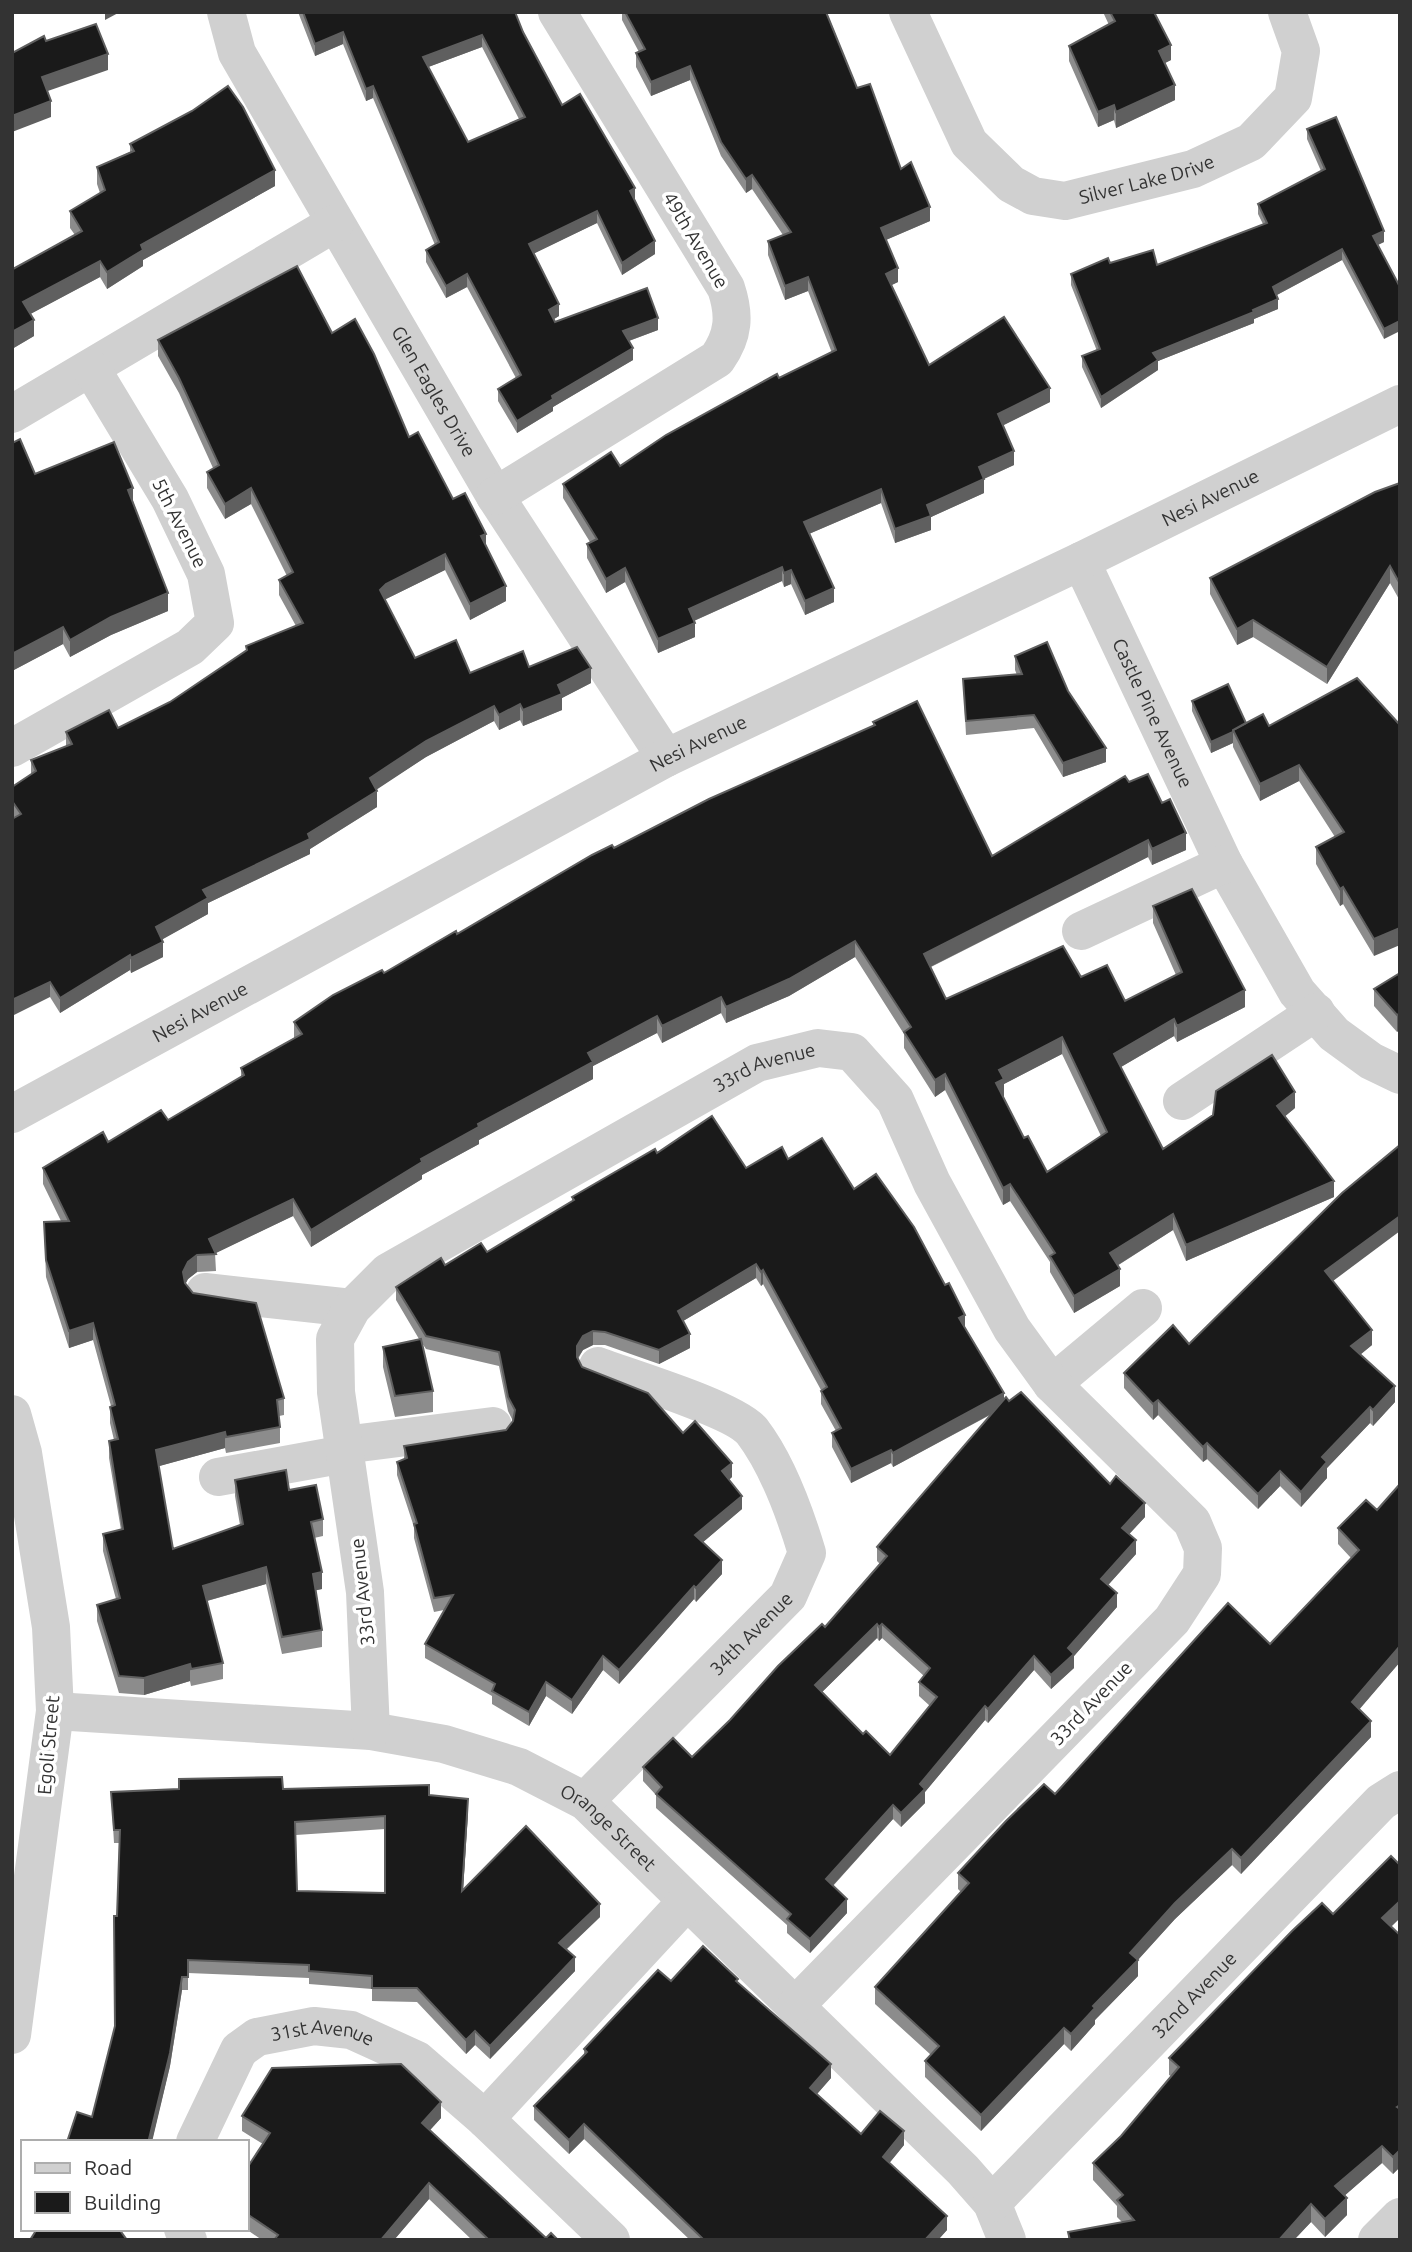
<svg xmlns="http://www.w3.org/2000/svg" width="1412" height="2252" font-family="Ubuntu,sans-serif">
<rect width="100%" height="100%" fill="#fff"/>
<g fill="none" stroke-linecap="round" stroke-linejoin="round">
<g stroke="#d0d0d0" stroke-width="38">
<path id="s1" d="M226,12L237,53L495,496L666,758"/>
<path id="s2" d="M908,12L969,143L1011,184L1033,196L1065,201L1193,169L1251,142L1293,98L1301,51L1287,12"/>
<path d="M12,414L335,223"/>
<path d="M495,496L717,359C734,335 735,315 726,288L557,12"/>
<path id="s3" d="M1081,561L1224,864L1297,992L1334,1034L1371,1061L1400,1075"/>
<path d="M12,748L190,647L215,623L206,574L170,499L91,368"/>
<path d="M1081,931L1224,864"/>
<path d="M1182,1101L1316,1012"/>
<path id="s4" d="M12,1114L666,758L1081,561L1400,404"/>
<path d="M205,1292L352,1308"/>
<path d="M1052,1384L1143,1308"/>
<path d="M12,1414L23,1453L51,1627L55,1711L12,2035"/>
<path d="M344,1445L493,1426"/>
<path d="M218,1477L345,1454"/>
<path id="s5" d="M55,1711L371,1731L444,1744L519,1767L585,1801L963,2170L992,2203L1007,2240"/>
<path id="s6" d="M371,1731L365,1592L336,1392L335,1339L352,1308L388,1272L757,1063L818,1048L852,1052L895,1100L932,1183L1012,1329L1052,1384L1192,1522L1203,1548L1202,1574L1172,1620L796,2005"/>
<path id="s7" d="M585,1801L788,1596L807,1553C795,1513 778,1465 752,1431C734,1409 630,1378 598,1366"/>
<path d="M485,2119L686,1902"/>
<path id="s8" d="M195,2142L239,2050L257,2037L314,2026L351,2030L417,2060L485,2119L611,2240"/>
<path id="s9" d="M992,2203L1381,1802L1400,1790"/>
<path d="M183,2229L188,2240"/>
<path d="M1377,2240L1400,2217"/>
</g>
</g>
<g fill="#8c8c8c" fill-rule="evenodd">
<path d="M298,12H515L523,32L562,105L635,200L655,254L622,275L597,223L534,253L559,316L554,319L555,322L658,330L629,341L633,360L553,407V411L517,433L498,401V389L516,378L467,287L446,298L426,262V250L435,245L373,98L366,101L343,44L315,56ZM482,47L519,119L468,142L428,67Z"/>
<path d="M622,12H829L827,13L857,88L930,221L886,240L898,282L891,285L929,365L1050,402L1003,425L1014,465L984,479V493L931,517V530L895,543L881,503L809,534L834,602L805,615L791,584L784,587L782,581L694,621L695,637L658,653L625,582L606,593L587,558V544L590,542L563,498V484L620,466L779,378L832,353L808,291L785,300L768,255V241L783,235L752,189L746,193L721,156L690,80L651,96L636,67V53L639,52L622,20Z"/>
<path d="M1103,12H1154L1171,60L1165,63L1175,100L1116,128L1114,120L1098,127L1069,61V46L1109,25Z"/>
<path d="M1307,129L1384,242L1378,245L1400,287L1384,339L1342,260L1277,295L1278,309L1254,319V323L1158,361V370L1101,408L1082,367V356L1097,351L1071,285V274L1110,263L1157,265L1263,224L1258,214V204L1321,171L1307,139Z"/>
<path d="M130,144L275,186L143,260V266L107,289L100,277L30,314L34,336L12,349V266L13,269L75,235L70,228V211L100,193L97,184V167L130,152Z"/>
<path d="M332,333L409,437L486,546L506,601L470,620L445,570L386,599L385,600L415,658L470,673L529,667L591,683L562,698V710L523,726L520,720L499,730L494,721L426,757L376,789L377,807L310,849V854L208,903V914L162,939L163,957L131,973L130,970L60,1013L50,997L12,817V787L31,774V760L66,746V732L118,728L170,702L246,651V646L296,626L279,595V580L287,576L251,504L225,519L207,488V472L213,468L179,393L158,356V340Z"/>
<path d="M12,443L35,474L133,501L168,611L111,635L70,657L63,644L12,671Z"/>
<path d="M1400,483V601L1390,583L1327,684L1253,637L1237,645L1210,594V578Z"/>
<path d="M1015,656L1068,691L1106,762L1063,777L1034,728L966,735L963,679L1017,675L1015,670Z"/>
<path d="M1192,701L1246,723L1269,726L1400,725L1374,956L1343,904L1340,906L1316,864V847L1335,837L1299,781L1260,801L1233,747V743L1211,753L1192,711Z"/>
<path d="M873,722L992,856L1129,782L1162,803L1186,850L1152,865L1148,857L931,967L946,999L1081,977L1125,1001L1176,975L1153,923V906L1245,1007L1177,1042L1174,1036L1121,1067L1163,1149L1295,1108L1285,1116L1334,1197L1186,1261L1173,1230L1117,1266L1120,1286L1074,1313L1050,1272V1262L1010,1201L1003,1205L945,1090L935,1097L904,1048V1034L855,957L789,996L726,1023L721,1013L662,1043L657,1033L593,1066V1079L479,1140V1144L422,1175V1179L311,1247L293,1216L215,1253L216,1271L197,1272L188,1279L185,1284L284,1398V1415L279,1416L280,1427V1443L226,1453L225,1448L159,1466L173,1549L240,1525L235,1496V1480L289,1490L323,1519V1536L314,1538L322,1589L316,1590L322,1630V1647L282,1654L266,1584L207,1601L223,1663V1679L191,1686L190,1681L144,1695L119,1693L97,1621V1605L116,1599L103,1551V1534L121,1530L109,1458V1441L114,1440L110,1423V1407L111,1406L93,1340L69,1348L46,1277L44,1222L61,1221L43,1184V1168L168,1120L241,1077V1068L294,1038V1022L457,934L614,848L873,726ZM1062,1054L1101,1136L1047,1172L1024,1138L1003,1096H1004V1084Z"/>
<path d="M1400,973V1029L1397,1032L1374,1006V989Z"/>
<path d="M657,1153L746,1168L788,1159L854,1189L965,1328L1004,1400L1009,1401L1110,1484L1145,1517L1129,1534L1136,1554L1108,1585L1117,1607L1074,1656V1668L1051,1689L1034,1670L988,1723L985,1720L925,1792V1803L901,1827L893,1819L833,1886L847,1913L810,1953L787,1933V1925L656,1808V1795L643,1781V1767L692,1757L825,1627L880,1564L877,1561V1547L992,1414L893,1467L891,1463L851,1483L832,1447V1433L836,1431L821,1404V1390L763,1284L761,1286L756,1278L683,1321L690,1348L659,1364L605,1345H593L583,1350L578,1359L582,1367L683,1433L732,1477L729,1480L742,1509L703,1542L722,1574L696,1602L694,1599L619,1684L603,1670L572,1714L546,1696L529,1726L492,1704V1696L425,1658V1644L444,1610L434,1612L414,1538V1527L397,1475V1462L404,1459V1446L506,1430L513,1421L508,1411L499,1366L426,1349L422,1343L433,1391V1412L395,1417L383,1367V1347L419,1339L396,1300V1287L445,1265L487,1252L572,1202V1197ZM877,1638L879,1641L882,1638L924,1676L919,1682V1696L930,1706L890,1755L863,1734L822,1692Z"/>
<path d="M1333,1281L1372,1345L1360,1355L1395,1402L1373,1426L1370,1423L1327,1468V1478L1301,1507L1280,1486L1258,1509L1207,1459L1203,1462L1158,1415L1153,1420L1124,1388V1373Z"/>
<path d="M1400,1484V1662L1359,1709L1371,1737L1241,1874L1232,1865L1175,1919L1138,1960V1976L1095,2020V2024L1071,2051L1064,2044L981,2131L925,2077V2061L931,2055L875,2004V1987L961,1892L958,1889V1873L1055,1794L1270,1644L1351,1558L1338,1544V1528L1377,1510Z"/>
<path d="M283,1789L429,1795L468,1812L463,1890L600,1917L567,1949L575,1971L490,2059L475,2045L466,2054L417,2002L372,2001V1989L309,1984V1978L188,1973V1990H182L170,2066L152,2140L92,2117L115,2027L119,1843H114L111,1792ZM385,1829V1893L297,1891L296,1835Z"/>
<path d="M1400,1865V1918L1391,1927L1400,1935V2167L1393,2174L1382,2163L1344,2196L1347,2215L1325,2237L1311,2222L1294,2240H1068V2232L1122,2222L1117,2217V2206L1093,2180V2163L1121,2136L1171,2076L1169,2075V2058L1333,1914Z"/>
<path d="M671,1981L738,1982L831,2078L817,2094L861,2134L904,2145L889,2163L947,2230L938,2240H690L584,2139L569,2154L534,2120V2106L584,2055V2049Z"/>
<path d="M242,2116L441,2118L429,2131L546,2238L558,2240H472L429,2199L394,2240H262L246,2229L247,2168L263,2144L242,2131Z"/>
</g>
<g fill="#5f5f5f">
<path d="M105,12H120L105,20Z"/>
<path d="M343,32V44L315,56V44Z"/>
<path d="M482,35V47L423,69V57Z"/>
<path d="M1171,45V60L1159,66V51Z"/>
<path d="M108,54V70L42,93V77Z"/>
<path d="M690,66V80L651,96V82Z"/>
<path d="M1175,85V100L1116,128V112Z"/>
<path d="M373,86V98L366,101V89Z"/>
<path d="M51,101V117L12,132V116Z"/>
<path d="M1114,105V120L1098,127V112Z"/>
<path d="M275,170V186L143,260V266L107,289V272L141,245Z"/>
<path d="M752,175V189L746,193V179Z"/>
<path d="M635,188V200L630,191Z"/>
<path d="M930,207V221L881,242V228Z"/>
<path d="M597,211V223L529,256V244Z"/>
<path d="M1384,231V242L1373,247V236Z"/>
<path d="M655,241V254L622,275V263Z"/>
<path d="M1342,249V260L1273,297V287Z"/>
<path d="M100,261V277L23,318V302Z"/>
<path d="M898,268V282L886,288V274Z"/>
<path d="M467,274V287L446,298V286Z"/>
<path d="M808,277V291L785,300V286Z"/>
<path d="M1278,299V309L1254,319V323L1158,361V370L1101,408V397L1153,353Z"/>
<path d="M559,304V316L549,322V310Z"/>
<path d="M658,318V330L623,343V331Z"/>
<path d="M34,320V336L12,349V332Z"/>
<path d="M1400,321V331L1384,339V329Z"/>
<path d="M633,348V360L553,407V411L517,433V421L552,396Z"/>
<path d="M1050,388V402L998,428V414Z"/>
<path d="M1014,451V465L979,481V467Z"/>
<path d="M984,479V493L931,517V530L895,543V529L927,505Z"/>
<path d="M133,488V506L128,490Z"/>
<path d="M251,488V504L225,519V504Z"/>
<path d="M881,489V503L804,536V522Z"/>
<path d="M486,534V549L481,536Z"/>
<path d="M445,554V570L386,599L380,606V590L386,584Z"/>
<path d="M1390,566V583L1327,684V667Z"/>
<path d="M782,567V581L689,623V609Z"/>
<path d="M625,568V582L606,593V579Z"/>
<path d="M791,570V584L784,587V573Z"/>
<path d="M506,586V601L470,620V604Z"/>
<path d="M834,588V602L805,615V601Z"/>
<path d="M168,593V611L111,635L70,657V640L111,617Z"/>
<path d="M1253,620V637L1237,645V629Z"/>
<path d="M695,623V637L658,653V639Z"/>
<path d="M63,627V644L12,671V654Z"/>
<path d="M591,668V683L562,698V710L523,726V710L558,685Z"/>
<path d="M520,704V720L499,730V715Z"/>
<path d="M494,706V721L426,757L370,794V778L426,741Z"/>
<path d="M1233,732V743L1211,753V742Z"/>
<path d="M1106,748V762L1063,777V763Z"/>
<path d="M1299,765V781L1260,801V784Z"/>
<path d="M377,791V807L310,849V854L208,903V914L156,943V927L203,890L308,834Z"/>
<path d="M1186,833V850L1152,865V849Z"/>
<path d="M1148,840V857L924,970V954Z"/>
<path d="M1343,887V904L1340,906V889Z"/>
<path d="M1400,928V945L1374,956V939Z"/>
<path d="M855,941V957L789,996L726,1023V1007Z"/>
<path d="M163,942V957L131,973V958Z"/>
<path d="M130,955V970L60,1013V998Z"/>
<path d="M50,982V997L12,1016V1000Z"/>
<path d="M1245,990V1007L1177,1042V1026Z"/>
<path d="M721,997V1013L662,1043V1026Z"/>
<path d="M1400,1013V1029L1397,1032V1015Z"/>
<path d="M657,1016V1033L593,1066V1079L479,1140V1144L422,1175V1179L311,1247V1230L588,1053Z"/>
<path d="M1174,1019V1036L1114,1071V1054Z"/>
<path d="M1062,1037V1054L1004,1084V1096L996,1099V1083L999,1070Z"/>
<path d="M945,1074V1090L935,1097V1080Z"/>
<path d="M1295,1092V1108L1277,1123V1106Z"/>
<path d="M1334,1181V1197L1186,1261V1245Z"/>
<path d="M1010,1184V1201L1003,1205V1188Z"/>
<path d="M293,1199V1216L212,1255L209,1239Z"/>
<path d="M1173,1214V1230L1110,1270V1253Z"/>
<path d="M1400,1216V1231L1325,1287V1271Z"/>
<path d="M197,1255V1272L188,1279L183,1289V1272L188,1262Z"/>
<path d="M756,1264V1278L678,1324V1311Z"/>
<path d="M1120,1269V1286L1074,1313V1296Z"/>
<path d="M763,1270V1284L761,1286V1272Z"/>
<path d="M965,1315V1329L959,1318Z"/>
<path d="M93,1323V1340L69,1348V1331Z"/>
<path d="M1372,1330V1345L1351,1362V1346Z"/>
<path d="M593,1331V1345L583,1350L577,1359V1371V1346L583,1336Z"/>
<path d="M690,1334V1348L659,1364V1350Z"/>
<path d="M1395,1386V1402L1373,1426V1410Z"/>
<path d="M1004,1393V1407L893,1467V1453Z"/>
<path d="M1158,1400V1415L1153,1420V1404Z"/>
<path d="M1370,1407V1423L1327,1468V1478L1301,1507V1492L1322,1457Z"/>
<path d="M225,1432V1448L156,1467V1450Z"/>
<path d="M1207,1443V1459L1203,1462V1447Z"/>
<path d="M891,1450V1463L851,1483V1469Z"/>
<path d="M732,1463V1477L722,1485V1471Z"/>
<path d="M1280,1471V1486L1258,1509V1494Z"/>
<path d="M742,1496V1509L695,1549V1535Z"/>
<path d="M1145,1503V1517L1122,1542V1528Z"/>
<path d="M1136,1540V1554L1101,1593V1579Z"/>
<path d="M722,1560V1574L696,1602V1588Z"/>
<path d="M266,1567V1584L203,1602V1586Z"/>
<path d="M322,1572V1589L313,1591V1574Z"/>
<path d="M694,1586V1599L619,1684V1670Z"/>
<path d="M1117,1593V1607L1074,1656V1668L1051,1689V1675L1068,1648Z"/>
<path d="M877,1624V1638L815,1699V1685Z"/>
<path d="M882,1624V1638L879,1641V1627Z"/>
<path d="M1400,1646V1662L1352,1718V1702Z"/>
<path d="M603,1656V1670L572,1714V1700Z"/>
<path d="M1034,1656V1670L988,1723V1709Z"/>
<path d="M190,1664V1681L144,1695V1678Z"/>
<path d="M546,1682V1696L529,1726V1712Z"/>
<path d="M985,1706V1720L925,1792V1803L901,1827V1813L920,1784Z"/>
<path d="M1371,1721V1737L1241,1874V1858Z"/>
<path d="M468,1799V1812L462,1905V1891Z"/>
<path d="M893,1805V1819L826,1893V1879Z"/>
<path d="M1232,1849V1865L1175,1919L1135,1963L1138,1960V1976L1095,2020V2024L1071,2051V2034L1130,1953L1175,1903Z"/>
<path d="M847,1899V1913L810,1953V1939Z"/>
<path d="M1400,1901V1918L1382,1935V1918Z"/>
<path d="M600,1904V1917L559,1956V1943Z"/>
<path d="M575,1957V1971L490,2059V2046Z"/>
<path d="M182,1977V1990L170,2066L152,2142H149Z"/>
<path d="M1064,2028V2044L981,2131V2115Z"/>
<path d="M475,2031V2045L466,2054V2040Z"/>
<path d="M831,2064V2078L810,2102V2088Z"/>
<path d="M441,2102V2118L422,2139V2123Z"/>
<path d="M584,2124V2139L569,2154V2140Z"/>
<path d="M904,2131V2145L883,2171V2157Z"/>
<path d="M1382,2146V2163L1335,2204V2186Z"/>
<path d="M1400,2150V2167L1393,2174V2157Z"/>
<path d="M429,2183V2199L394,2240H381Z"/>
<path d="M1347,2198V2215L1325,2237V2219Z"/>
<path d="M1311,2204V2222L1294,2240H1279Z"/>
<path d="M947,2216V2230L938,2240H925Z"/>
</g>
<g fill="#1a1a1a" stroke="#5f5f5f" stroke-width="2" fill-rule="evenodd">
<path d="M303,12H515L523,32L562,105L580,94L635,188L630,191L655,241L622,263L597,211L529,244L559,304L549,310L555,322L647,288L658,318L623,331L633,348L552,396L553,399L517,421L498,389L521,375L467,274L446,286L426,250L439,242L373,86L366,89L343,32L315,44ZM482,35L525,117L468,142L423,57Z"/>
<path d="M625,12H826L857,88L870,84L901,169L911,162L930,207L881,228L898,268L886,274L929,365L1004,317L1050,388L998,414L1014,451L979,467L984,479L927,505L931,516L895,529L881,489L804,522L834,588L805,601L791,570L784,573L782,567L689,609L695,623L658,639L625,568L606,579L587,544L597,539L563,484L611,452L620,466L666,435L777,374L779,378L836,350L808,277L785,286L768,241L791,232L752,175L746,179L721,142L690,66L651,82L636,53L645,49Z"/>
<path d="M1110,12H1154L1171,45L1159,51L1175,85L1116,112L1114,105L1098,112L1069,46L1115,21Z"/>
<path d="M96,24L108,54L42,77L51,101L12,116V53L44,36L46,41Z"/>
<path d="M228,86L243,107L275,170L141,245L143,250L107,272L100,261L23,302L34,320L12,332V266L13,269L82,231L70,211L105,190L97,167L134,151L130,144L192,111Z"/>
<path d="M1336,117L1384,231L1373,236L1400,287V321L1384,329L1342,249L1273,287L1278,299L1253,310L1254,312L1153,353L1158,360L1101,397L1082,356L1100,349L1071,274L1108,258L1110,263L1153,250L1157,265L1267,223L1258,204L1325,169L1307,129Z"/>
<path d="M297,266L332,333L355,319L374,354L409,437L418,432L453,499L465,493L486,534L481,536L506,586L470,604L445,554L386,584L380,590L415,658L456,640L470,673L523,651L529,667L577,647L591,668L558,685L562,694L523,710L520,704L499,715L494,706L426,741L370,778L377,791L308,834L310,839L203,890L208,898L156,927L163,942L131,958L130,955L60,998L50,982L12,1000V819L21,814L12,801V787L36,771L31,760L72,744L66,732L109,710L118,728L170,702L247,650L246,646L303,623L279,580L293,572L251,488L225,504L207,472L219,465L179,378L158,340Z"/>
<path d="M20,439L35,474L114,442L133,488L128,490L168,593L111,617L70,640L63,627L12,654V443Z"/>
<path d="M1400,483V584L1390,566L1327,667L1253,620L1237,629L1210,578L1375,492Z"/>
<path d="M1047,642L1068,691L1106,748L1063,763L1034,715L966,721L963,679L1022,674L1015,656Z"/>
<path d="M1357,678L1400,725V928L1374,939L1343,887L1340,889L1316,847L1344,832L1299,765L1260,784L1233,730L1263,714L1269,726Z"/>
<path d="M1228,684L1246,723L1233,730V732L1211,742L1192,701Z"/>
<path d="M917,701L992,856L1125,776L1129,782L1148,774L1162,803L1170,799L1186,833L1152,849L1148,840L924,954L946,999L1063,946L1081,977L1107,965L1125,1001L1182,972L1153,906L1192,889L1245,990L1177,1026L1174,1019L1114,1054L1163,1149L1213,1115L1216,1091L1272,1055L1295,1092L1277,1106L1334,1181L1186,1245L1173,1214L1110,1253L1120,1269L1074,1296L1050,1256L1055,1253L1010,1184L1003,1188L945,1074L935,1080L904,1032L911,1027L855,941L789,979L726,1007L721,997L662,1026L657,1016L588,1053L593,1062L478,1124L479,1127L421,1159L422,1162L311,1230L293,1199L209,1239L216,1254L197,1255L188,1262L183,1272L185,1283L193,1293L256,1303L284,1398L277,1400L280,1427L226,1437L225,1432L156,1450L173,1549L243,1524L235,1480L286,1470L289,1490L316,1485L323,1519L311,1522L322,1572L313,1574L322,1630L282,1637L266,1567L203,1586L223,1663L191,1669L190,1664L144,1678L119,1676L97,1605L120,1598L103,1534L123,1529L109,1441L118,1439L110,1407L115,1405L93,1323L69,1331L46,1260L44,1222L69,1221L43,1168L103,1132L108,1142L161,1110L168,1120L244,1075L241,1068L302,1034L294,1022L333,995L382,970L384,973L456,931L457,934L592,855L612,845L614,848L709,799L875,725L873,722ZM1062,1037L1107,1132L1047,1172L1028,1136L1024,1138L996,1083L1004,1079L999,1070Z"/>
<path d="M1400,973V1013L1397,1015L1374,989Z"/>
<path d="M712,1116L746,1168L782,1147L788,1159L822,1138L854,1189L876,1174L914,1227L945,1285L949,1283L965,1315L959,1318L1004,1393L893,1453L891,1450L851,1469L832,1433L841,1428L821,1391L827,1387L763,1270L761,1272L756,1264L678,1311L690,1334L659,1350L605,1332L593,1331L583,1336L577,1346V1357L582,1367L648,1393L683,1433L695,1421L732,1463L722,1471L742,1496L695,1535L722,1560L696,1588L694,1586L619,1670L603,1656L572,1700L546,1682L529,1712L492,1691L495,1684L425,1644L453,1595L434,1598L414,1524L417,1523L397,1462L407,1458L404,1446L506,1430L513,1421L515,1410L508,1397L499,1352L426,1336L396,1287L441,1258L445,1265L481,1243L487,1252L574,1200L572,1197L655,1149L657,1153Z"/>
<path d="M1400,1145V1216L1325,1271L1372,1330L1351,1346L1395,1386L1373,1410L1370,1407L1322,1457L1327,1462L1301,1492L1280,1471L1258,1494L1207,1443L1203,1447L1158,1400L1153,1404L1124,1373L1173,1325L1189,1344L1342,1193Z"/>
<path d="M421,1339L433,1391L395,1396L383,1347Z"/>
<path d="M1021,1392L1110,1484L1116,1476L1145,1503L1122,1528L1136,1540L1101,1579L1117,1593L1068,1648L1074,1654L1051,1675L1034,1656L988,1709L985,1706L920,1784L925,1789L901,1813L893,1805L826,1879L847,1899L810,1939L787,1919L791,1914L656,1794L662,1787L643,1767L673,1738L692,1757L730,1720L778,1666L822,1624L825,1627L887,1556L877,1547L1006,1397L1009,1401ZM877,1624L879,1627L882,1624L930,1668L919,1682L937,1697L890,1755L866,1731L863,1734L815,1685Z"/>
<path d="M1400,1484V1646L1352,1702L1371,1721L1241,1858L1232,1849L1175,1903L1130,1953L1138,1960L1093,2006L1095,2008L1071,2034L1064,2028L981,2115L925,2061L939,2046L875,1987L969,1883L958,1873L1006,1821L1044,1784L1055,1794L1228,1603L1270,1644L1359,1550L1338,1528L1366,1500L1377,1510Z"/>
<path d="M282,1777L283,1789L429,1785V1795L468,1799L462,1891L526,1826L600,1904L559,1943L575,1957L490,2046L475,2031L466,2040L417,1988H372V1976L309,1971V1965L188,1960V1977H182L170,2053L149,2139L153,2141V2142H67L77,2112L92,2117L115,2026L114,1916H117L120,1830H114L111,1792L179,1789V1779ZM385,1816V1893L297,1891L295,1822Z"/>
<path d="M1391,1856L1400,1865V1901L1382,1918L1400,1935V2105L1397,2107L1400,2109V2150L1393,2157L1382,2146L1335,2186L1347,2198L1325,2219L1311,2204L1279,2240H1070L1068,2232L1134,2220L1117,2200L1123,2195L1093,2163L1121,2136L1179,2067L1169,2058L1292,1931L1322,1903L1333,1914Z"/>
<path d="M703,1946L738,1979L736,1981L831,2064L810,2088L861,2134L880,2111L904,2131L883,2157L947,2216L925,2240H704L584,2124L569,2140L534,2106L587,2052L584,2049L658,1970L671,1981Z"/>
<path d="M401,2064L441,2102L422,2123L546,2238L551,2233L558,2240H489L429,2183L381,2240H274L278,2235L247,2214V2168L270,2133L242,2116L272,2068Z"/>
<path d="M37,2229H119L127,2240H30Z"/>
</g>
<g text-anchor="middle" stroke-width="7" stroke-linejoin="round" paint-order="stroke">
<g font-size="19" fill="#333" stroke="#fff">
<text dy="7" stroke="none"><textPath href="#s2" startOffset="345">Silver Lake Drive</textPath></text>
<text transform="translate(696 240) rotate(59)" y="7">49th Avenue</text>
<text dy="7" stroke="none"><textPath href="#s1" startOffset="434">Glen Eagles Drive</textPath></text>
<text dy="7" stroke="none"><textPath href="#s4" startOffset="1348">Nesi Avenue</textPath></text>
<text transform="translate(180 523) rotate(63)" y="7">5th Avenue</text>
<text dy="7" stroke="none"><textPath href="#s3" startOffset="168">Castle Pine Avenue</textPath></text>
<text dy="7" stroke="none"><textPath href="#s4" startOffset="780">Nesi Avenue</textPath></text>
<text dy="7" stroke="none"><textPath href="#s4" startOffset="214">Nesi Avenue</textPath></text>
<text dy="7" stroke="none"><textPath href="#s6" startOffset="910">33rd Avenue</textPath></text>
<text transform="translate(362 1592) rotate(-96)" y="7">33rd Avenue</text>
<text dy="7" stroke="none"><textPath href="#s7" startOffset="236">34th Avenue</textPath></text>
<text transform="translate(1091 1703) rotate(-46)" y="7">33rd Avenue</text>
<text transform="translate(48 1745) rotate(-85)" y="7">Egoli Street</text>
<text dy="7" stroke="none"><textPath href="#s5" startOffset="578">Orange Street</textPath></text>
<text dy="7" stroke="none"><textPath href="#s9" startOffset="290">32nd Avenue</textPath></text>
<text dy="7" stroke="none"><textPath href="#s8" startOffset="191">31st Avenue</textPath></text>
</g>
</g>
<rect width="1412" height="2252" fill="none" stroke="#333333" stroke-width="28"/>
<rect x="21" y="2140" width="228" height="91" fill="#ffffff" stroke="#adadad" stroke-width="2"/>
<rect x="35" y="2163" width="35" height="10" fill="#d0d0d0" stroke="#adadad" stroke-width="2"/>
<text x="84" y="2175" font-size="21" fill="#333333">Road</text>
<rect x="35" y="2192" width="35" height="21" fill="#1a1a1a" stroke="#adadad" stroke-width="2"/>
<text x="84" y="2210" font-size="21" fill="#333333">Building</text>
</svg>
